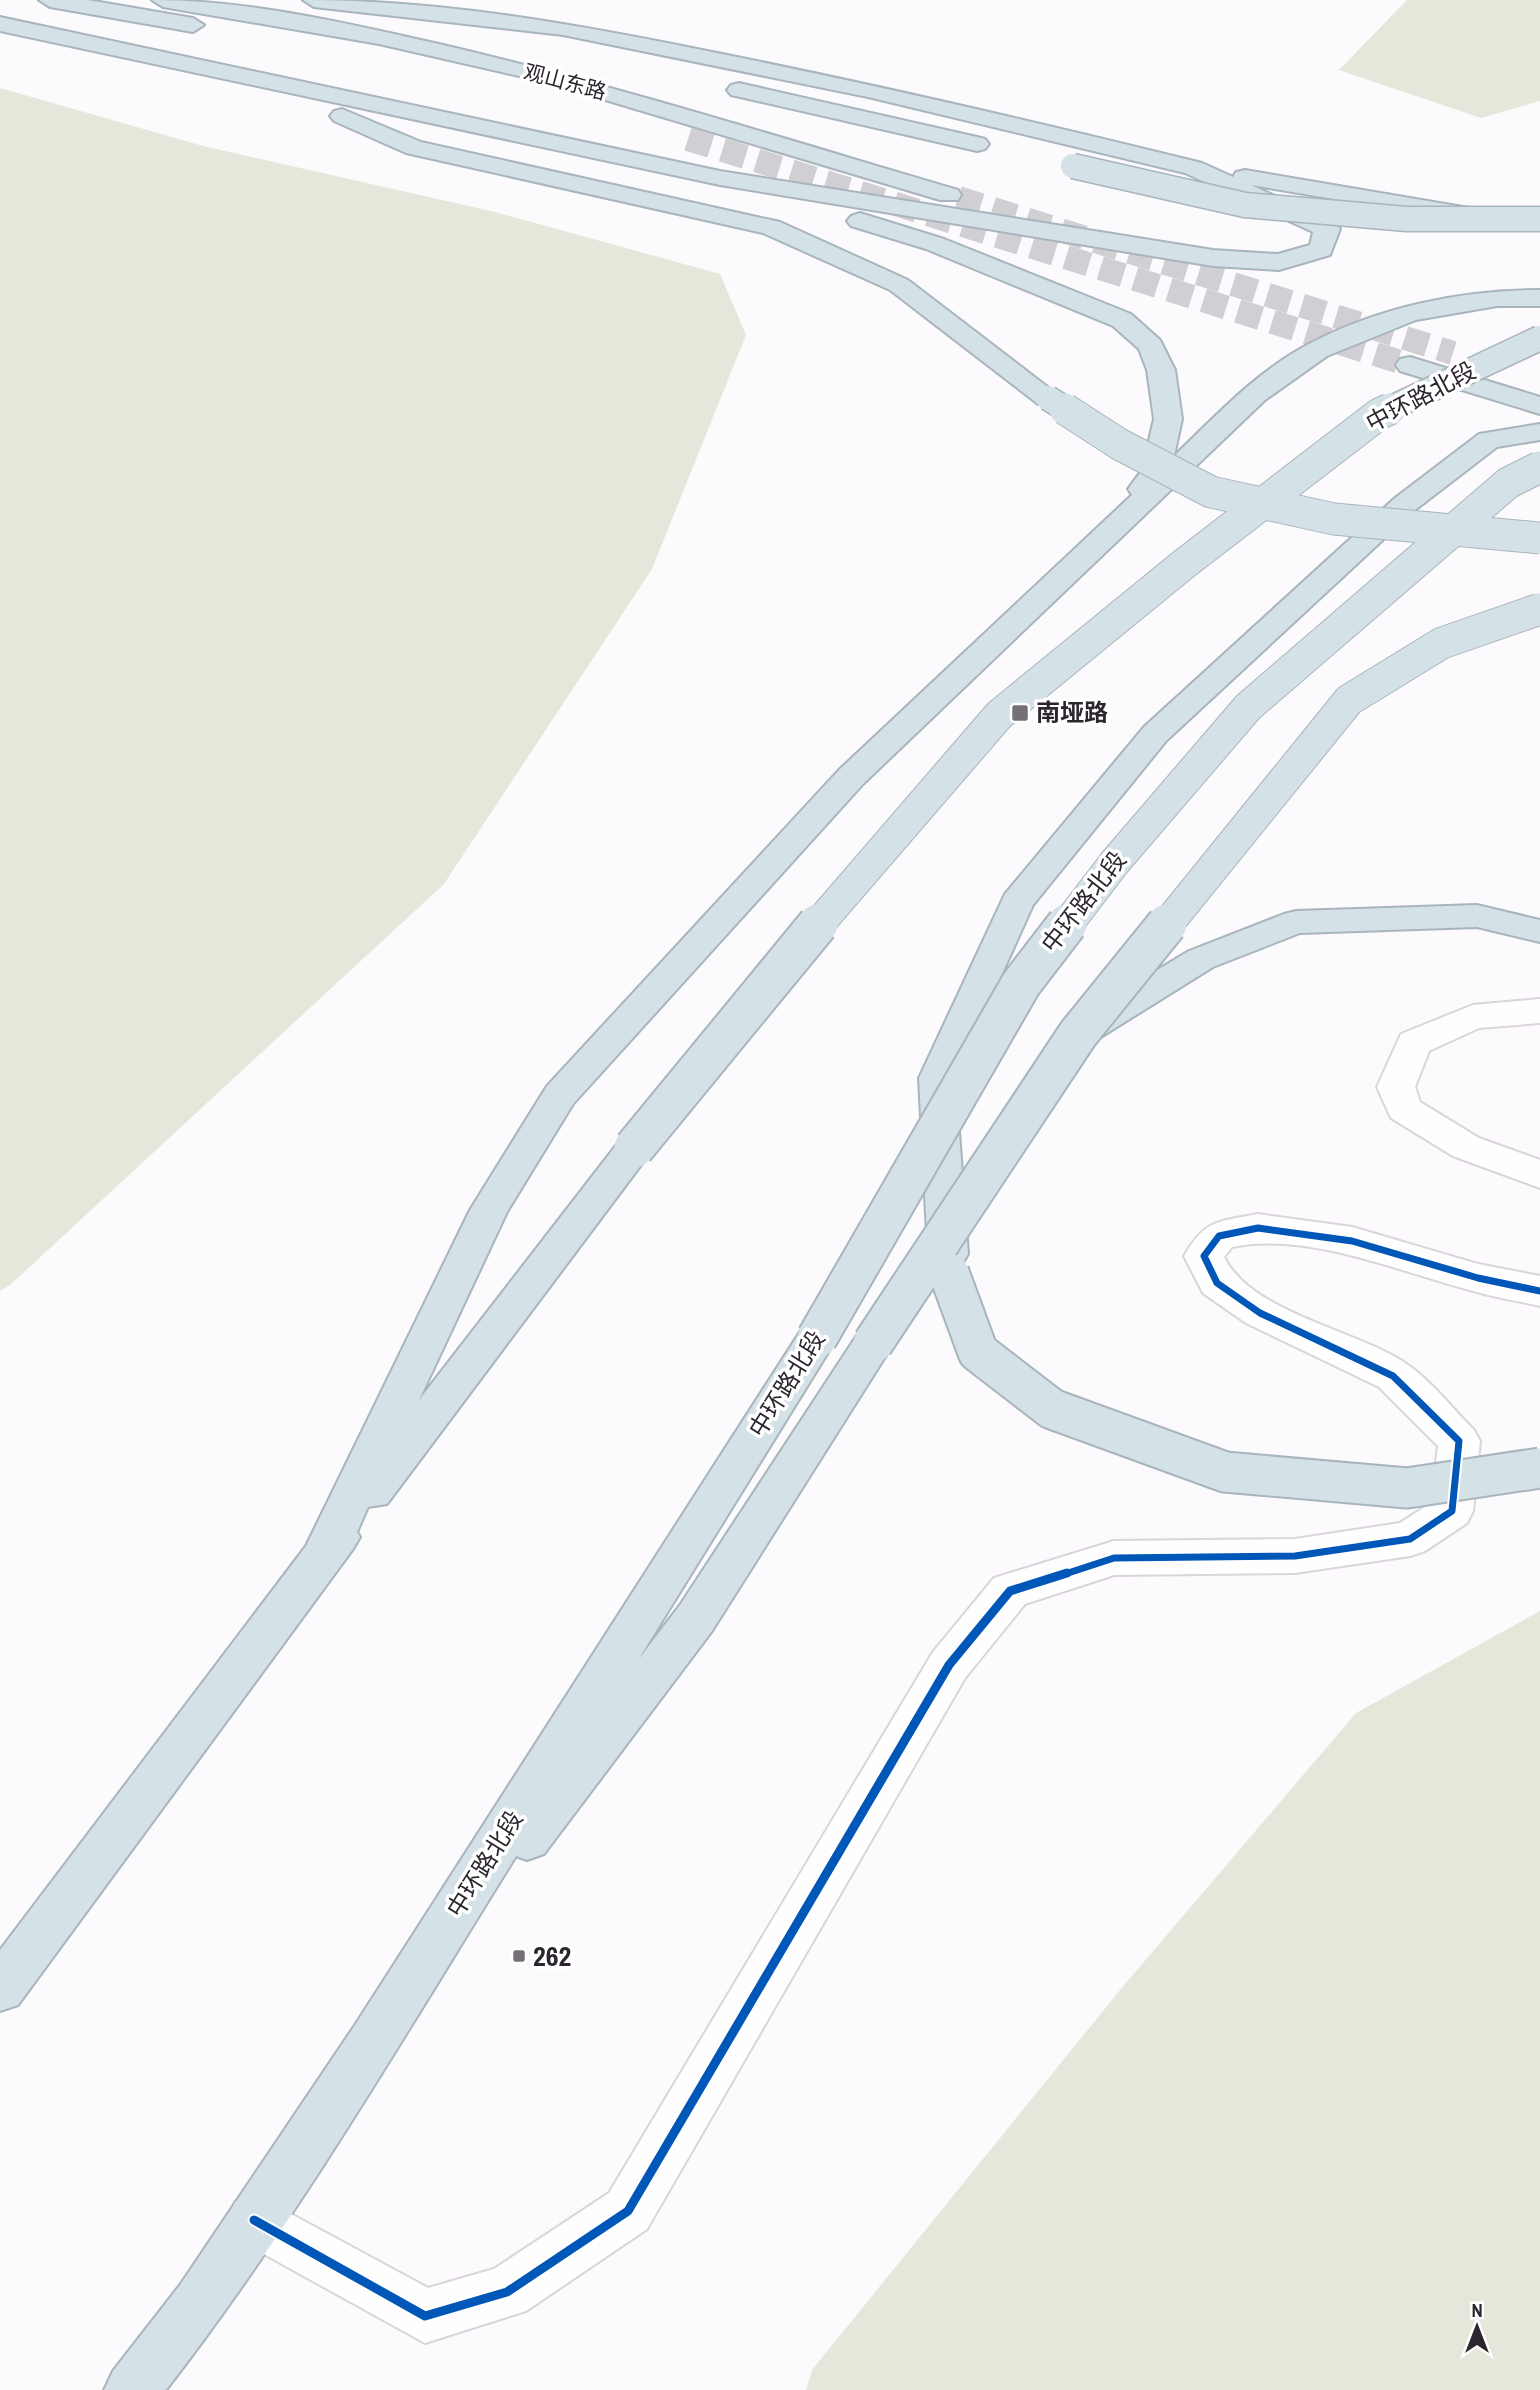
<svg xmlns="http://www.w3.org/2000/svg" width="1540" height="2390" font-family="'Archivo Narrow','Noto Sans SC',sans-serif">
<rect width="100%" height="100%" fill="#fcfafd"/>
<g fill="#e4e7d9">
<path d="M1407,0H1540V101L1481,118L1339,70Z"/>
<path d="M0,88L203,146L495,212L720,274L746,335L652,569L444,884L10,1285L0,1291Z"/>
<path d="M1540,1611V2390H806L812,2370L1120,1990L1356,1713Z"/>
</g>
<g fill="none" stroke-linecap="round" stroke-linejoin="round">
<path stroke="#d2cfd4" stroke-width="24" stroke-dasharray="24 12" stroke-linecap="butt" d="M958,198L1453,353"/>
<path stroke="#d2cfd4" stroke-width="24" stroke-dasharray="24 12" stroke-linecap="butt" d="M688,139L1410,365"/>
<g stroke="#dad5db" stroke-width="4">
<g id="street">
<path d="M1540,999V1023L1479,1028L1429,1051L1415,1087L1420,1102L1479,1138L1540,1160V1188L1453,1156L1391,1118L1377,1087L1401,1034L1473,1005Z"/>
<path d="M1258,1214L1352,1227L1478,1264L1540,1276V1306C1519,1301 1498,1298 1477,1292C1402,1273 1309,1231 1232,1247L1224,1257C1252,1314 1358,1330 1408,1365C1432,1382 1453,1409 1474,1430L1480,1441L1473,1511L1467,1523L1425,1551L1410,1556L1295,1573L1114,1575L1025,1604L965,1678L647,2229L526,2311L425,2343L235,2238L228,2220L235,2202L254,2194L428,2288L494,2269L609,2193L933,1652L994,1578L1114,1541L1295,1539L1400,1523L1431,1503L1438,1446L1379,1387L1246,1323L1203,1293L1184,1256C1206,1218 1219,1222 1258,1214Z"/>
</g>
</g>
<g stroke="#a8b5bc" stroke-width="4">
<g id="highway">
<path d="M39,0H88L193,18L204,25L193,32L50,7Z"/>
<path d="M152,0C248,0 346,23 439,44C614,85 785,139 958,190L961,195L958,200H940L545,82L379,44L163,7Z"/>
<path d="M303,0C447,0 587,26 727,55C886,87 1044,124 1202,163L1233,177L1236,172L1245,170L1469,208L1478,210L1481,215L1478,220L1469,222L1251,185L1336,224L1340,229L1330,255L1279,270L1213,266L720,185L0,31V17L720,171L1213,250L1278,254L1310,245L1313,232L1185,173L868,97L563,35L314,7Z"/>
<path d="M739,83L977,137L985,139L989,144L985,149L977,151L731,95L727,90L731,85Z"/>
<path d="M342,109L421,142L780,222L908,280L1062,398L1058,404H1038L890,290L763,233L406,153L334,121L330,116L334,111Z"/>
<path d="M860,213L944,239L1131,314L1160,340L1175,370L1182,419L1174,456C1216,416 1257,371 1309,344C1379,307 1461,290 1540,290V306H1497L1416,320L1327,356L1265,400L863,784L573,1104L507,1212L419,1400L621,1139L634,1135L647,1139L653,1148L647,1157L387,1504L368,1507L357,1532L360,1537L353,1549L18,2005L0,2011V1950L306,1546L470,1210L547,1086L839,770L1132,495L1128,489L1142,470L1154,419L1147,370L1139,349L1113,326L926,249L851,226L847,221L851,216Z"/>
<path d="M1410,357L1540,397V414L1400,371L1396,365L1400,359Z"/>
<path d="M1540,424V440L1497,447L1415,510L1166,741L1033,905L955,1078L968,1254L962,1264L948,1268L934,1264L928,1254L919,1078L1005,894L1144,727L1395,498L1479,434Z"/>
<path d="M1477,905L1540,920V942L1477,927L1300,933L1213,967L1096,1040L1083,1043L1070,1040L1065,1031L1070,1022L1189,951L1284,914L1296,911Z"/>
<path d="M817,1323L831,1327L837,1338L638,1660L680,1605L859,1332L873,1328L887,1332L893,1343L887,1354L712,1631L544,1854L527,1860L516,1856C404,2036 296,2222 166,2390H104L113,2371L180,2285L355,2025L803,1327Z"/>
</g>
</g>
<use href="#street" fill="#fffeff" fill-rule="evenodd"/>
<use href="#highway" fill="#d4e1e7" fill-rule="evenodd"/>
<g stroke="#a8b5bc" stroke-width="27" stroke-linecap="butt">
<g id="highway-bridge-far2">
<path d="M1073,166L1245,205L1407,219H1540"/>
<path d="M1048,398L1067,410"/>
<path d="M1387,410L1540,338"/>
</g>
</g>
<g stroke="#a8b5bc" stroke-width="33" stroke-linecap="butt">
<g id="highway-bridge-far1">
<path d="M1065,409L1119,444L1211,492L1334,519L1540,538"/>
<path d="M817,926L999,715L1184,564L1379,414L1390,409"/>
<path d="M1066,926L1115,862L1248,707L1508,483L1540,467"/>
<path d="M1166,926L1349,700L1442,643L1540,609"/>
</g>
</g>
<g stroke="#a8b5bc" stroke-width="43" stroke-linecap="butt">
<g id="highway-bridge">
<path d="M634,1148L818,924"/>
<path d="M949,1273L978,1352L1052,1409L1225,1472L1407,1488L1540,1468"/>
<path d="M817,1338L1021,984L1067,924"/>
<path d="M873,1343L1078,1034L1167,924"/>
</g>
</g>
<use href="#highway-bridge-far2" stroke="#d4e1e7" stroke-width="24"/>
<use href="#highway-bridge-far1" stroke="#d4e1e7" stroke-width="31"/>
<use href="#highway-bridge" stroke="#d4e1e7" stroke-width="39"/>
<g stroke="#fff" stroke-width="11">
<path id="cycleway-far1" d="M1062,1575L1114,1558L1295,1556L1410,1539L1452,1511L1459,1441L1393,1376L1260,1313L1217,1283L1204,1256L1219,1236L1258,1228L1352,1241L1478,1278L1540,1291"/>
</g>
<g stroke="#fff" stroke-width="13">
<path id="cycleway" d="M254,2220L425,2316L507,2292L628,2211L949,1665L1010,1591L1067,1573"/>
</g>
<use href="#cycleway-far1" stroke="#0057b8" stroke-width="7"/>
<use href="#cycleway" stroke="#0057b8" stroke-width="9"/>
</g>
<g fill="#757076" stroke="#fff" stroke-width="2.5">
<rect x="1011" y="704" width="18" height="18" rx="3.5"/>
<rect x="512" y="1949" width="14" height="14" rx="3.5"/>
</g>
<g text-anchor="middle" stroke-width="7" stroke-linejoin="round" paint-order="stroke">
<g font-size="21" fill="#2c252e" stroke="#fff">
<text transform="translate(565 82) rotate(15)" y="7">观山东路</text>
</g>
<g font-size="24" fill="#2c252e" stroke="#fff">
<text transform="translate(1421 397) rotate(-28)" y="8">中环路北段</text>
<text transform="translate(1084 902) rotate(-52)" y="8">中环路北段</text>
<text transform="translate(787 1384) rotate(-58)" y="8">中环路北段</text>
<text transform="translate(485 1864) rotate(-58)" y="8">中环路北段</text>
</g>
<g font-size="24" font-weight="bold" fill="#2c252e" stroke="#fff" text-anchor="start">
<text x="1036" y="721">南垭路</text>
</g>
<g font-size="28" font-weight="bold" fill="#2c252e" stroke="#fff" text-anchor="start">
<text x="533" y="1966">262</text>
</g>
</g>
<g transform="translate(1477 2327)" stroke="#ffffff" stroke-width="5" paint-order="stroke">
<path d="M0-5L12 26L0 18L-12 26Z" fill="#2c252e"/>
<text y="-10" font-size="19" font-weight="bold" text-anchor="middle" fill="#2c252e">N</text>
</g>
</svg>
